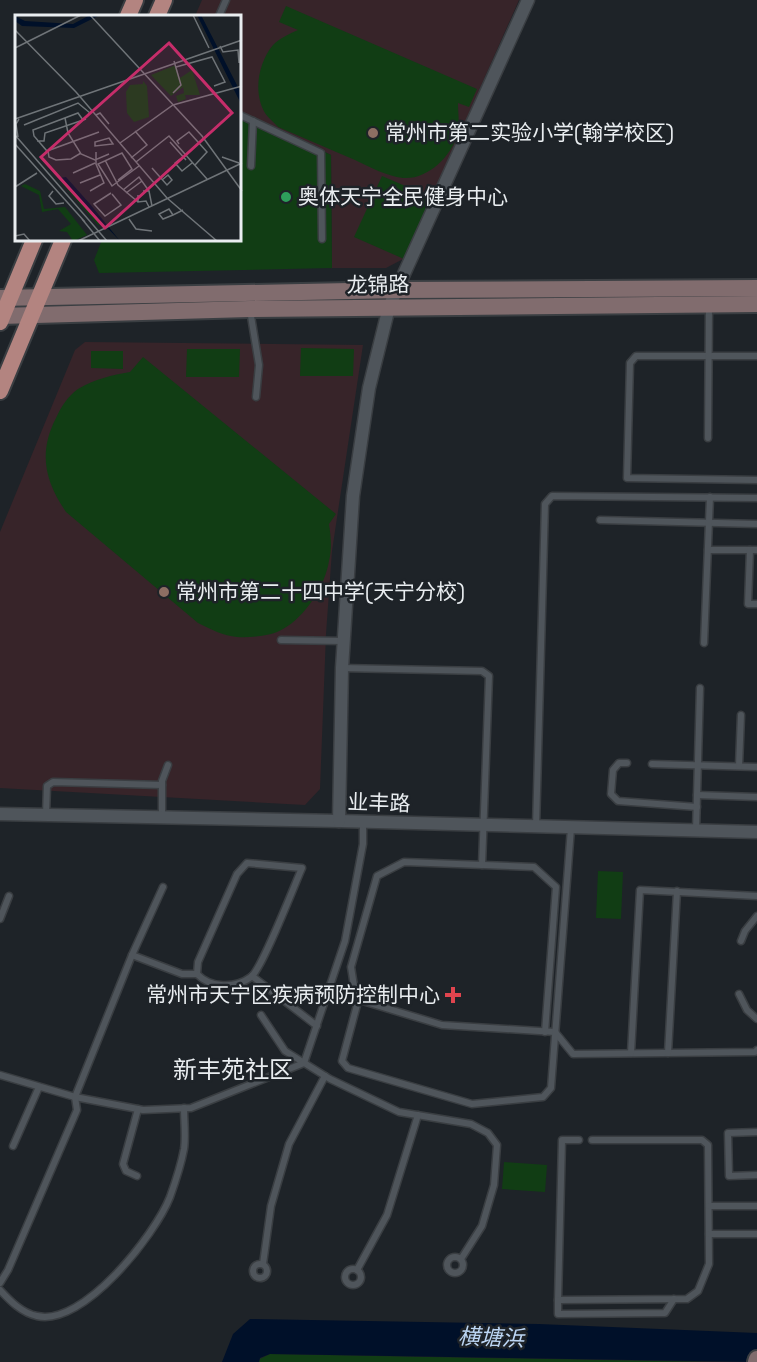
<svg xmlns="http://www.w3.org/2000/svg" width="757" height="1362" font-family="'Space Grotesk','Noto Sans SC',sans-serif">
<rect width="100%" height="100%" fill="#1e2328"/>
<g fill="#372429">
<path d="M202,0H519L405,258L386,268H332L331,155L240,111V16H195Z"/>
<path d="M85,342L363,345L332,551L326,634L320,789L305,805L0,788V532L75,350Z"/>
</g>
<g fill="#113d14">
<path d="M286,6L477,89L469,107L458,103C458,113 460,125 457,135C451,157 427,180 403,178C386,176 370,167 355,160C329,149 304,138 278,127C274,122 268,118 265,113C253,93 258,63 273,45C280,38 289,34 298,30L279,22Z"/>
<path d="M240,111L331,155L332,268L99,273L94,260L102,240H240Z"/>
<path d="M382,176L431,197L404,259L354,237Z"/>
<path d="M301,348L354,349L353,376H300Z"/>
<path d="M187,349H240L239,377H186Z"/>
<path d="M91,351H123V369L91,368Z"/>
<path d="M143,357L336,514L329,524C331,537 332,549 329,561C325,586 305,617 283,629C272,636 250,638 237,637C224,636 210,629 198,623L66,512C45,481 38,453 56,418C61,407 68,396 78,389C95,379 112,375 130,372Z"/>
<path d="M598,871L623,872L621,919L596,918Z"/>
<path d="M504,1162L547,1165L545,1192L502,1189Z"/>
<path d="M270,1354L706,1362H259L260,1359Z"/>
</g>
<path fill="#001029" d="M250,1319L539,1324L757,1333V1362L270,1354L260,1358L259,1362H222L233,1334Z"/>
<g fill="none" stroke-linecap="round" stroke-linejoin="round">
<g stroke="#3a3e42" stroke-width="9">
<g id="service">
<path d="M219,16L226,0"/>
<path d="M240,115L321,153L322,239"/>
<path d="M251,166L253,121"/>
<path d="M250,310L259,365L256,397"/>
<path d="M757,356H636L630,363L627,478L757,480"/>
<path d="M708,438L709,307"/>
<path d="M600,520L757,524"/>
<path d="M708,550H757"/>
<path d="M750,550L748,604H757"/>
<path d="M281,640L343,641"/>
<path d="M704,643L710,497"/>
<path d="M342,668L482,671L489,676L482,865"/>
<path d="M627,763H619L613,770L611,794L618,801L697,807"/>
<path d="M652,764L757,767"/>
<path d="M739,766L741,715"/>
<path d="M697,795L757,797"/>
<path d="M46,815L47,786L53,782L162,785"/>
<path d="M162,817V781L168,765"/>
<path d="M536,827L545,504L552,496L757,498"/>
<path d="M696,831L700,688"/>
<path d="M247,863L302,868C294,886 262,969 251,977C235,989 210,988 197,974L198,962L237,874Z"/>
<path d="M0,919L9,896"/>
<path d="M741,941L745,931L757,916"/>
<path d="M132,955L182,974H197"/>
<path d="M252,976L317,1026"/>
<path d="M739,994L747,1010L757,1019"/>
<path d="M356,999L442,1025L555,1032L573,1054L755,1052L757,1050"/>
<path d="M261,1015L285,1051L330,1079L399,1112L471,1124L488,1133L497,1145L494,1185L482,1226L461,1259"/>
<path d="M545,1032L556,887L534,867L404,862L377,876L351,967L357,1005L342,1061L348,1068L472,1104L543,1097L551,1088L571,828"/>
<path d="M631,1053L640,890L757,896"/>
<path d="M668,1053L677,891"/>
<path d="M0,1075L75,1097L143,1110L191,1108L304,1063L345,941L363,844V822"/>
<path d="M757,1132L728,1133L729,1176L757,1175"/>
<path d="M579,1140H562L558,1300L687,1299L698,1291L709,1264L708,1145L702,1140H592"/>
<path d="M13,1146L39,1087"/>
<path d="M137,1176L126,1171L123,1164L138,1109"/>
<path d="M709,1206H757"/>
<path d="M709,1234H757"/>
<circle cx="455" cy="1265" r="8"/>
<path d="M263,1264L271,1206L289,1144L325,1076"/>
<circle cx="260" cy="1271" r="7"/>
<circle cx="353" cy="1277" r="8"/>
<path d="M357,1270L387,1215L418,1115"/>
<path d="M0,1283L8,1270L77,1110L75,1097L132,955L163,887"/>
<path d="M0,1290C10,1301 22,1313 37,1316C83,1327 155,1235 170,1197C175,1183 181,1165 184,1149C186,1136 184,1121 184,1108"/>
<path d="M558,1300V1314L665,1313L674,1299"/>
</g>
</g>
<g stroke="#3a3e42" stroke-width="15">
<g id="minor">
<path d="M0,814L339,821L757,832"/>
<path d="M339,821L342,668L353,496L369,388L389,307L528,0"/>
</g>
</g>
<g stroke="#3a3e42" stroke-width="20">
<g id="secondary">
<path d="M0,298L398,290L757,288"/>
<path d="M0,316L249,309L757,304"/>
<path d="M756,1362L757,1359"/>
</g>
</g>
<g stroke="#3a3e42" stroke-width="20">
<g id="primary">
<path d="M128,16L135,0"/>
<path d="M157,16L164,0"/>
<path d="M0,322L34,240"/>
<path d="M0,391L63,240"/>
</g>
</g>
<use href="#service" stroke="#4f555b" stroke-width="6"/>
<use href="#minor" stroke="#4f555b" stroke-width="12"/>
<use href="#secondary" stroke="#816c6e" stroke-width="16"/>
<use href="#primary" stroke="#b38480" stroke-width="16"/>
</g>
<g fill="#8d6e63" stroke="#1e2328" stroke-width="2">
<circle cx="373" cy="133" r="6"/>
<circle cx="164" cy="592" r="6"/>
</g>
<circle fill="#2e9e5b" stroke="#1e2328" stroke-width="2" cx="286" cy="197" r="6"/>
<path fill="#e0444e" stroke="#1e2328" stroke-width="2" d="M450 986h6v6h6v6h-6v6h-6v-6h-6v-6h6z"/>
<g text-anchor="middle" stroke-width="5" stroke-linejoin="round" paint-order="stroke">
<g font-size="21" fill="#e9edf0" stroke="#1e2328" text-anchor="start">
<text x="385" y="140">常州市第二实验小学(翰学校区)</text>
<text x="298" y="204">奥体天宁全民健身中心</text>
<text x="176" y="599">常州市第二十四中学(天宁分校)</text>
<text x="440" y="1002" text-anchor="end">常州市天宁区疾病预防控制中心</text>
</g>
<g font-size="21" fill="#e9edf0" stroke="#1e2328">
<text transform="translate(378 285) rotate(-1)" y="7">龙锦路</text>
<text transform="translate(379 803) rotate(2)" y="7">业丰路</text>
</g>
<g font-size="22" font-style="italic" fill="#bcd6f4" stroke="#1e2328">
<text transform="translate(491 1337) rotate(2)" y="8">横塘浜</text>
</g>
<g font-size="24" fill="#e9edf0" stroke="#1e2328">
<text x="233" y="1078">新丰苑社区</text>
</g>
</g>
<g transform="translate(15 15)">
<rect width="226" height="226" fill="#1e2328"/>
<path d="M161,50L165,63L177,55L185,80H170L171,84L163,87L161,81L169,78L168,72L156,81L136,60ZM128,66L132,71L134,102L119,107L112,98L111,77L115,70L128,69ZM46,167H50L87,209L83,210ZM10,169L25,176L29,194L50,192L72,220L58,226L52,217L44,216L56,209L43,194L27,197L24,180L6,171Z" fill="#113d14"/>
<path d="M75,0H85L59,13L7,11L0,6V1L10,6L58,9ZM182,0H186L224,74L226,89ZM51,162L75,189L105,226L44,163Z" fill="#001029"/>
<path fill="none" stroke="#6f7478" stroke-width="1.5" d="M75,0L187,121L227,176M178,0L194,33M0,15L61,77L152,183L202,226M205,31L208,37L223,35L224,48M0,33L66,0M161,52L197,42L210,67L199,71M158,78L166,70L159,46M81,100L85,98L94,109M50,103L53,118L66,139L80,145L94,139M0,104L227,25M68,105L63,98L18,115L19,121L32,136L84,117M9,110L63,88L75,98M0,120L92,226M3,122L1,109L4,104M94,123L98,129L80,131V127ZM22,126H29L30,118L71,104M155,127L171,145M105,128L158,90L227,71M0,129L70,207M164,129L162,126L174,117L192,137L180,150M33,136L34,142L41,145L56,144L66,138M207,142L224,148M116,143L132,130L120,116M165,144L160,148L167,156L177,148M90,145L103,170L123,187M121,147L154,121L192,164M137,153L152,170L157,165L153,160L147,165M58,158L80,148M103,165L117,154L107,138L83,149L97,171L124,151M65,168L85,160M0,172L22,158M108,175L124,162L134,176M38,176L34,181L41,189L49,188M75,176L89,168L81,149V137M128,176H134L137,191M96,178L79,189L90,201L106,190L97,179M111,178L127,166M123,180V187L131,186L134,192M158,200L154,194L144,199L148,204L158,200L168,195M67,204L85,226M114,204L121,214L137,216M0,221L9,219L15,226M63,226L227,148"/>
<path fill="#c62d6a" fill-opacity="0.15" stroke="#c62d6a" stroke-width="3" d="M154,28L217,98L90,213L26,142Z"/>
<rect width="226" height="226" fill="none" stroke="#e9edf0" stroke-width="3"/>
</g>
</svg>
